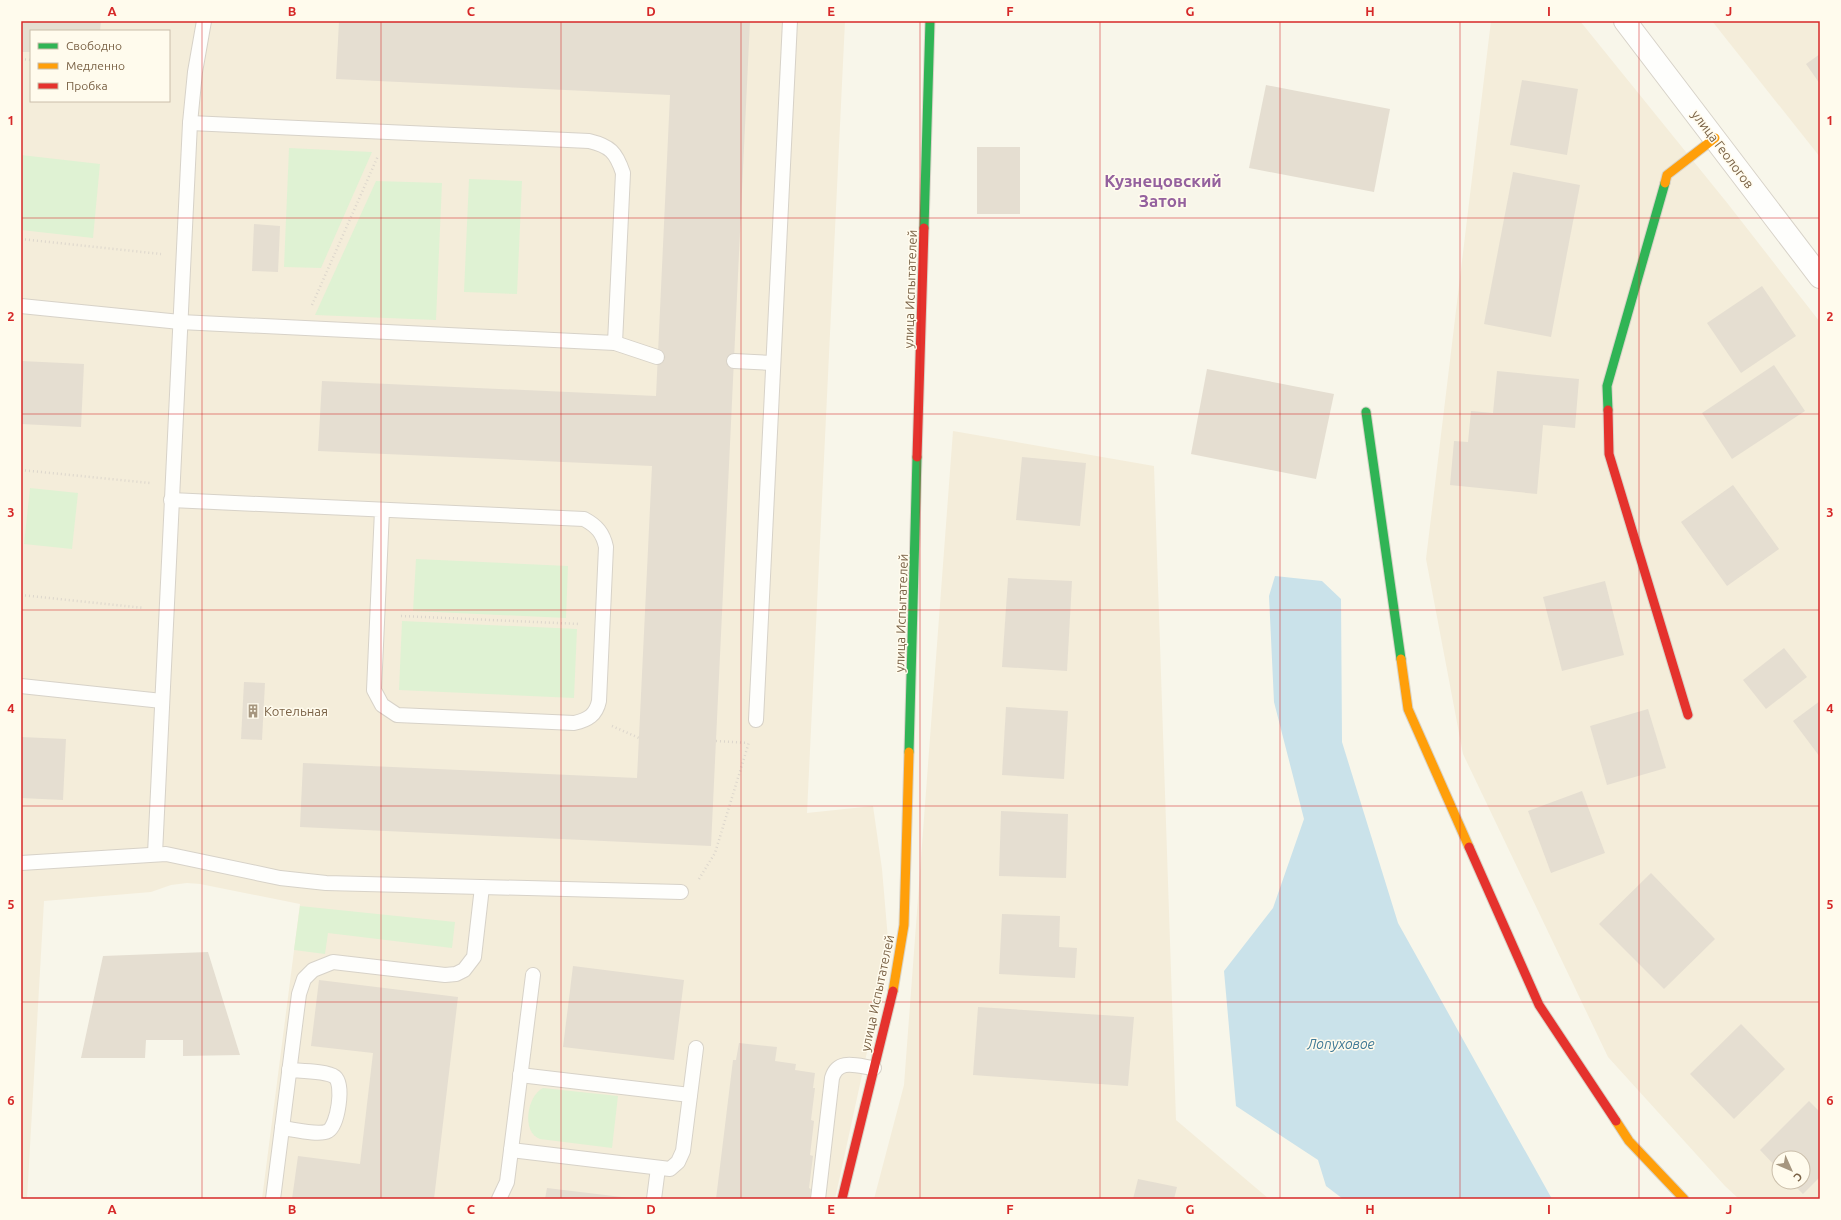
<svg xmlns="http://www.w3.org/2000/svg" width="1841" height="1220" font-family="Ubuntu,sans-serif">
<rect width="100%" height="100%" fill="#f8f6ea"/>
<g fill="#f4edda" fill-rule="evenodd">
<path d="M21,21H845L807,813L873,806L882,869L889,951L835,1199H262L300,904L200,884L187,883L171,885L151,892L44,901L27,1199H21ZM31,31H169V101H31Z"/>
<path d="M1491,21H1580L1728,204L1820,322V1199H1739L1725,1186L1608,1057L1463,754L1426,559ZM1779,1158H1803V1182H1779Z"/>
<path d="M1712,21H1820V157Z"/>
<path d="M953,431L1154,466L1176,1120L1269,1199H874L904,1085Z"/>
</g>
<g fill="#dff2d3">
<path d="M289,148L372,152L321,268L284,267Z"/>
<path d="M21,155L100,164L93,238L21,230Z"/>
<path d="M469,179L522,181L517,294L464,292Z"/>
<path d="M376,181L442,183L436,320L315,315Z"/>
<path d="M30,488L78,493L72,549L24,544Z"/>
<path d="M416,559L568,566L566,618L413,611Z"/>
<path d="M402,621L577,629L574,698L399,690Z"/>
<path d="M300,906L455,922L452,948L328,933L325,954L294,950Z"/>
<path d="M543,1088L618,1096L612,1148L540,1139C521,1132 527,1096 543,1088Z"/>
</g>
<path fill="#cae2ea" d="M1275,576L1322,581L1341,599L1342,742L1398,923L1552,1199H1343L1326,1186L1318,1160L1236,1106L1224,971L1273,908L1304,819L1274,702L1269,596Z"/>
<g fill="#e5ded1">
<path d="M21,21H101L100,31H31V52H21Z"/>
<path d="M339,21H750L711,846L300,827L303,763L637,778L652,466L318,451L322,381L656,396L670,95L336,79Z"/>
<path d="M1820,54V84L1806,64Z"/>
<path d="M1522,80L1578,89L1567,155L1510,145Z"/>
<path d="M1266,85L1390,109L1374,192L1249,168Z"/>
<rect x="977" y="147" width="43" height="67"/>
<path d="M1513,172L1580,185L1551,337L1484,324Z"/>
<path d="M254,224L280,226L278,272L252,271Z"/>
<path d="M1762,286L1796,336L1741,373L1707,323Z"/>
<path d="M21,361L84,364L81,427L21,424Z"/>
<path d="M1774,365L1805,411L1732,459L1702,413Z"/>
<path d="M1207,369L1334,394L1316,479L1191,454Z"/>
<path d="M1497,371L1579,379L1575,428L1543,425L1537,494L1450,485L1454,441L1468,442L1471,411L1493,413Z"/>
<path d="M1022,457L1086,463L1080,526L1016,520Z"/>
<path d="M1733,485L1779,549L1727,586L1681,522Z"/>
<path d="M1008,578L1072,581L1067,671L1002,667Z"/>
<path d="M1605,581L1624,655L1562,671L1543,597Z"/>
<path d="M1784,648L1807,677L1766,709L1743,680Z"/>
<path d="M244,682L265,683L262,740L241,739Z"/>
<path d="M1820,701V757L1793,721Z"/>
<path d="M1006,707L1068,711L1064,779L1002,775Z"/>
<path d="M1648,709L1666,768L1607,785L1590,726Z"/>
<path d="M21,737L66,739L63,800L21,798Z"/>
<path d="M1582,791L1605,853L1551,873L1528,811Z"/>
<path d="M1001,811L1068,814L1066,878L999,876Z"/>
<path d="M1651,873L1715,939L1664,989L1599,924Z"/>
<path d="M1002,914L1060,916L1059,947L1077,948L1075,978L999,974Z"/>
<path d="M208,952L240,1055L183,1056V1040H146L145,1058H81L103,956Z"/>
<path d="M573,966L684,980L674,1060L563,1047Z"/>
<path d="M319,980L458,997L434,1199H292L298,1156L360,1164L373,1053L311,1046Z"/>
<path d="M978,1007L1134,1017L1128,1086L973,1075Z"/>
<path d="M1741,1024L1785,1069L1734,1119L1690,1074Z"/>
<path d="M739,1043L777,1047L775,1061L796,1064L795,1070L815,1073L813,1088H815L811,1120L814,1121L810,1155L813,1156L809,1188L811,1189L810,1199H716L733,1060H736Z"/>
<path d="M1809,1101L1820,1112V1177L1803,1194L1791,1182H1803V1158H1779V1170L1760,1150Z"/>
<path d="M1138,1179L1177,1187L1174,1199H1133Z"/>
<path d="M547,1188L630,1198L629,1199H545Z"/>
</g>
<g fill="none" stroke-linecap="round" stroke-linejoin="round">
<g stroke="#d7d2c8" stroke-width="16">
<g id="lane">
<path d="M21,306L180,322L615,343L623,173C616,152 610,146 589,141L190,123"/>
<path d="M615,343L657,357"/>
<path d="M734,361L773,363"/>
<path d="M171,500L584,519C597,526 603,533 606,547L599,701C596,715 588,720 574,723L397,715L382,705L374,690L382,510"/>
<path d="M21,686L162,701"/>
<path d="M756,720L790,21"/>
<path d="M155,854L190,123L195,72L204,21"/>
<path d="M21,863L166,854L280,878L326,883L681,892"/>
<path d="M520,1075L690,1095"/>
<path d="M282,1128C292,1129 319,1136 328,1131C338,1125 344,1085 335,1077C327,1071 300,1071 289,1070"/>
<path d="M511,1150L670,1169L678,1162L683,1151L696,1048"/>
<path d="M273,1199L299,994L304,979L313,970L333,962L445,975L456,974L464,970L474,957L482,887"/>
<path d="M499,1199L507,1182L533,975"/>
<path d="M654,1199L658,1168"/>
<path d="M818,1199L832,1078C838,1058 857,1066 874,1068"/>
</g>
</g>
<g stroke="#d7d2c8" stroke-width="24">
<path id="street" d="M1625,21L1820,277"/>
</g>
<g stroke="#d8d3c8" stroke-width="11">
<g id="fast">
<path d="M924,228L930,21"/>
<path d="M1608,410L1607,386L1665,183"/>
<path d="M1366,412L1401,659"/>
<path d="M909,752L917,457"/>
</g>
</g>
<g stroke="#d8d3c8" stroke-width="11">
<g id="slow">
<path d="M1665,183L1667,175L1715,138"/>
<path d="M1401,659L1408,709L1469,847"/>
<path d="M893,991L904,925L909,752"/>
<path d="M1616,1121L1629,1141L1684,1199"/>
</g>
</g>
<g stroke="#d8d3c8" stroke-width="11">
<g id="jam">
<path d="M1608,410L1609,454L1688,715"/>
<path d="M917,457L924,228"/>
<path d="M1469,847L1539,1005L1616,1121"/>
<path d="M842,1199L893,991"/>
</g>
</g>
<g stroke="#dcd6cc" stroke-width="2.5" stroke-dasharray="1 3" stroke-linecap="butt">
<path d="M21,59L31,60"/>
<path d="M21,239L161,254"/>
<path d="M312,305L378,156"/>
<path d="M21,470L150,483"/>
<path d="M21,595L144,608"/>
<path d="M401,616L580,624"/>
<path d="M612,726L639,738"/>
<path d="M716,741L747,743"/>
<path d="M699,879L715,853L749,742"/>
</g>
<use href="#lane" stroke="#fefefc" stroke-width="14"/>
<use href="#street" stroke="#fefefc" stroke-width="22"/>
<use href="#fast" stroke="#30b455" stroke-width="9"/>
<use href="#slow" stroke="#ff9f0a" stroke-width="9"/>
<use href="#jam" stroke="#e5322d" stroke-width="9"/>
</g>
<path fill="none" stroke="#d62828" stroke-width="1" stroke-opacity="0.55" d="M202,21V1199M381,21V1199M561,21V1199M741,21V1199M920,21V1199M1100,21V1199M1280,21V1199M1460,21V1199M1639,21V1199M21,218H1820M21,414H1820M21,610H1820M21,806H1820M21,1002H1820"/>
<defs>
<g id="building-bare" transform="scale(1.08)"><path d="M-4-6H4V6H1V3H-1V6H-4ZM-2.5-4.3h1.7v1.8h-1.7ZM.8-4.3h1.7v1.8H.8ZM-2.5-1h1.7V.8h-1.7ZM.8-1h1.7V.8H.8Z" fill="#a6967f" stroke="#fffbed" stroke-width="2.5" paint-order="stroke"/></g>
</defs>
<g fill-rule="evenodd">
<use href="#building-bare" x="253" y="711"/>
</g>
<g text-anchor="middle" stroke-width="3" stroke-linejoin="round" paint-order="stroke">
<g font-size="13" fill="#7a6246" stroke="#fffbed">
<text transform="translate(1723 149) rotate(53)" y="5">улица Геологов</text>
<text transform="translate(910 289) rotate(-88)" y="5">улица Испытателей</text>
<text transform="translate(901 613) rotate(-88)" y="5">улица Испытателей</text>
<text transform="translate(877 993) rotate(-78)" y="5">улица Испытателей</text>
</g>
<g font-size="13" fill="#7a6246" stroke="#fffbed" text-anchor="start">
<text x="264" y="716">Котельная</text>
</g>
<g font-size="14" font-style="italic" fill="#407a97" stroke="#fffbed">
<text x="1341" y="1049">Лопуховое</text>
</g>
<g font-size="17" font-weight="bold" fill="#94619e" stroke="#fffbed">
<text x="1163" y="187">Кузнецовский<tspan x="1163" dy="20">Затон</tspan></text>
</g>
</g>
<rect width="1841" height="1220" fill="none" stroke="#fffbed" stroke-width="44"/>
<rect x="30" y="30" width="140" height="72" fill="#fffbed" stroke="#cabeaa"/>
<rect x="38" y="43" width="20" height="6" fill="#30b455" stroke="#cabeaa"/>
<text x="66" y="50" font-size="12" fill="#7a6246">Свободно</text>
<rect x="38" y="63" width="20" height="6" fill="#ff9f0a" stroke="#cabeaa"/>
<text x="66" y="70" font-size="12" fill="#7a6246">Медленно</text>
<rect x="38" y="83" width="20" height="6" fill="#e5322d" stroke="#cabeaa"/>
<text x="66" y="90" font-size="12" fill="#7a6246">Пробка</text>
<g transform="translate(1791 1170) rotate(135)"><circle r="19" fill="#fffbed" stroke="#cabeaa"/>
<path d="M0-3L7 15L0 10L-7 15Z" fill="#a6967f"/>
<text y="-6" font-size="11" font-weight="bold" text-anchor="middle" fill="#7a6246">С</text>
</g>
<rect x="22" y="22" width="1797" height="1176" fill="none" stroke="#d62828" stroke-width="1.5"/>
<g font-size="13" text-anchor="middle" font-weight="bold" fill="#d62828">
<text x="112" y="16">A</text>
<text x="292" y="16">B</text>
<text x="471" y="16">C</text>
<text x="651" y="16">D</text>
<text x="831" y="16">E</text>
<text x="1010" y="16">F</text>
<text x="1190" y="16">G</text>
<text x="1370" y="16">H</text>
<text x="1549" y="16">I</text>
<text x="1729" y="16">J</text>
<text x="11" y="125">1</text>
<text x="1830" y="125">1</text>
<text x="11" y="321">2</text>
<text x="1830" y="321">2</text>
<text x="11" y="517">3</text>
<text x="1830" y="517">3</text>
<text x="11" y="713">4</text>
<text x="1830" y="713">4</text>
<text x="11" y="909">5</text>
<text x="1830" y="909">5</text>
<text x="11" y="1105">6</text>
<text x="1830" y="1105">6</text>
<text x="112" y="1214">A</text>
<text x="292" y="1214">B</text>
<text x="471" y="1214">C</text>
<text x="651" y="1214">D</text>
<text x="831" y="1214">E</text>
<text x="1010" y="1214">F</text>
<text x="1190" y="1214">G</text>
<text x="1370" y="1214">H</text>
<text x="1549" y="1214">I</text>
<text x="1729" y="1214">J</text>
</g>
</svg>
